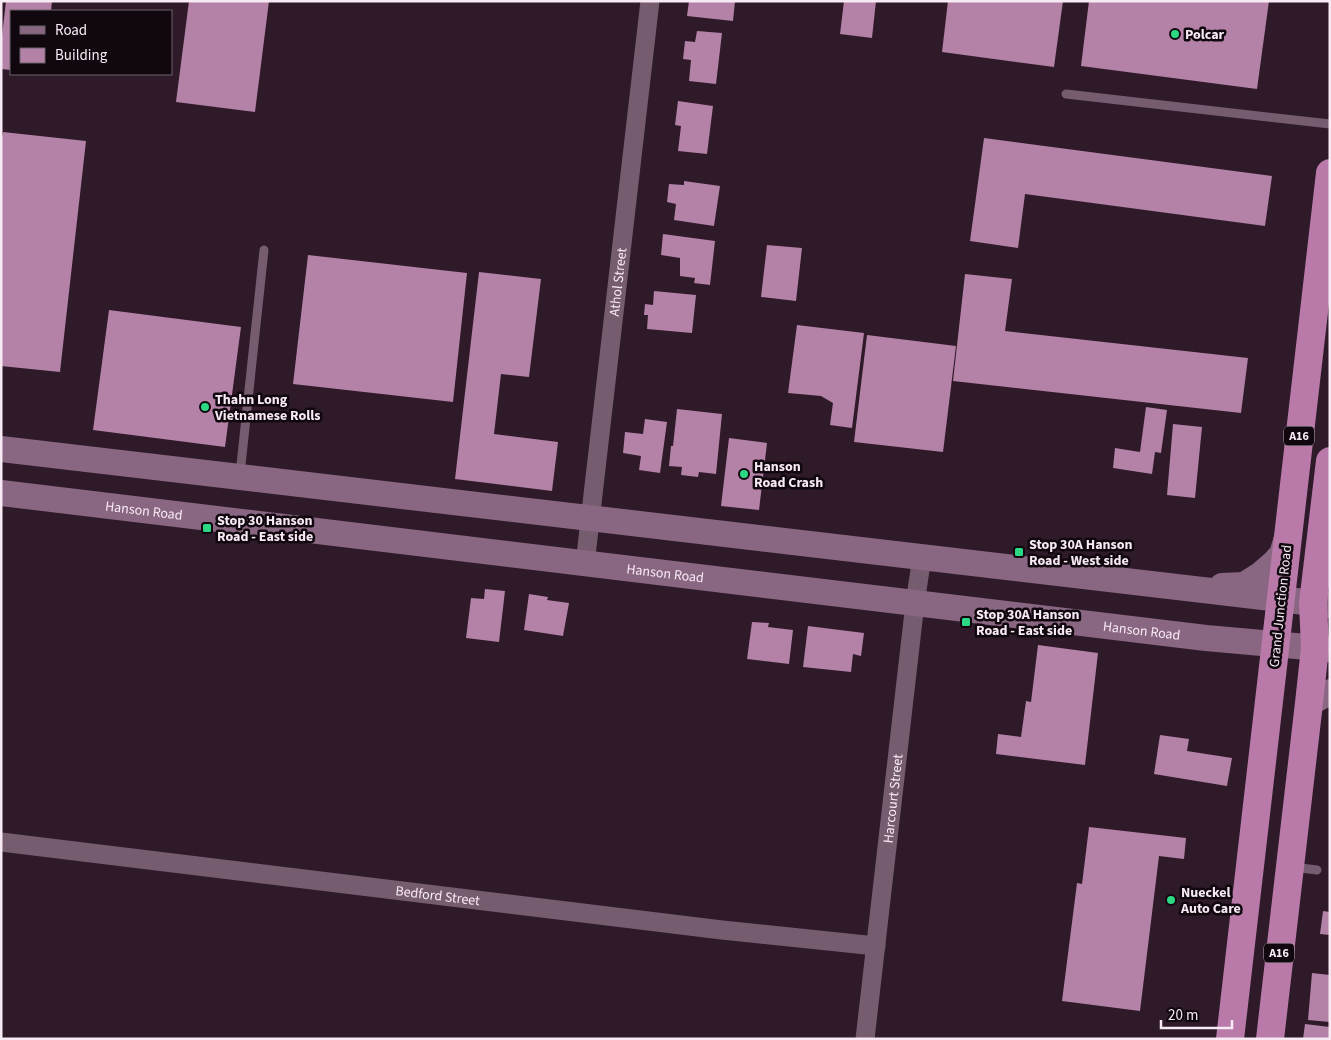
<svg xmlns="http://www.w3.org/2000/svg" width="1331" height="1040" font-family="'Source Sans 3',sans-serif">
<rect width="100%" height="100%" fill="#2e1a29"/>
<g fill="#b481a7">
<path d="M6,1H52L51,11H11V70L1,69V45Z"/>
<path d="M189,1H269L255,112L176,102Z"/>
<path d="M689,1H735L733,21L687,16Z"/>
<path d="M844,1H876L872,38L840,34Z"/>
<path d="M948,1H1063L1054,67L942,52Z"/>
<path d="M1089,1H1269L1257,89L1081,66Z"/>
<path d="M697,31L722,33L716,84L689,81L691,60L683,59L685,41L695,42Z"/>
<path d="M678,101L713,106L707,154L678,151L681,126L675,125Z"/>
<path d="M3,132L86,141L60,372L1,366V144Z"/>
<path d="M984,138L1272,176L1265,226L1025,194L1018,248L970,241Z"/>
<path d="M684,181L720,186L714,226L674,220L676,204L667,202L669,184L684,185Z"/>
<path d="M663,234L715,241L710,285L694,283L695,278L680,276V258L661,255Z"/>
<path d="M767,245L802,248L796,301L761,297Z"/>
<path d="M308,255L467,273L453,402L293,384Z"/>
<path d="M479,272L541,279L529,377L501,374L494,434L558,442L552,491L455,479Z"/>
<path d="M965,274L1012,279L1005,331L1248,358L1241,413L953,381Z"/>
<path d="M654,291L696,295L692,333L647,329L648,315H644L645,304L653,305Z"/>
<path d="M109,310L241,327L225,447L93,430Z"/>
<path d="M797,325L864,333L852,428L830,425L833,403L821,396L788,393Z"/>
<path d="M867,335L956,346L943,452L854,442Z"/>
<path d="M1146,407L1167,410L1161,453L1155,452L1152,474L1113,468L1115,448L1140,452Z"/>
<path d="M677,409L722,414L716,474L699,472L698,477L681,475L682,467L669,466L671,446H673Z"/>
<path d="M645,419L667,422L660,473L639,470L641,456L623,453L625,432L643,434Z"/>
<path d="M1173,424L1202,427L1195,498L1167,495Z"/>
<path d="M729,438L767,443L759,510L721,506Z"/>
<path d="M485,589L505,591L499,642L466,638L471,598L484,599Z"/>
<path d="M529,594L548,597L547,600L569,603L563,636L524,630Z"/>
<path d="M752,622L769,623L768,627L793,630L789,664L747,659Z"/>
<path d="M808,626L864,633L861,656L853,654L851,672L803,667Z"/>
<path d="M1038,645L1098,653L1085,765L996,754L998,734L1021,737L1026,701L1031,702Z"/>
<path d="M1160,735L1189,739L1187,751L1232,758L1227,786L1154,774Z"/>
<path d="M1089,827L1186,838L1184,859L1159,856L1140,1011L1062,1001L1077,883L1082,884Z"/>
<path d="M1323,911L1330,912V935L1320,934Z"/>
<path d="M1312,973L1330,975V1022L1308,1020Z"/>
<path d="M1305,1024L1330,1027V1039H1303Z"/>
</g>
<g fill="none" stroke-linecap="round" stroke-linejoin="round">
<g stroke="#755d6f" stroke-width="9">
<path d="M1066,94L1330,124"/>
<path d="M240,474L264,250"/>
<path d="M1292,867L1317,870"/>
</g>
<g stroke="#755d6f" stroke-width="19">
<path id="s1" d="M585,564L650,1"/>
<path id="s2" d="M1,842L722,930L876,946"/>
<path id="s3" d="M865,1039L915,603L922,557"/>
</g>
<g stroke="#896681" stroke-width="26">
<path d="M1,449L1330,605"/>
<path id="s4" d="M1,493L1206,638L1330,649"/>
<path d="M1222,586L1244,585L1260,575L1275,562L1282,554L1287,538"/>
<path d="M1309,703L1330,692"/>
</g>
<g stroke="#b97aaa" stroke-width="28">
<path d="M1230,1039L1330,173"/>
<path d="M1270,1039L1309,703L1315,648L1313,603L1330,461"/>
</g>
</g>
<g fill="#2cd884" stroke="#10080e" stroke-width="2">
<circle cx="1175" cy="34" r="5"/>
<circle cx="205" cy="407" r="5"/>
<circle cx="744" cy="474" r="5"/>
<rect x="202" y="523" width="10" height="10" rx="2.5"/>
<rect x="1014" y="547" width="10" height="10" rx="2.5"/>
<rect x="961" y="617" width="10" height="10" rx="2.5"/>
<circle cx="1171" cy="900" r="5"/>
</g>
<g text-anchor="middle" stroke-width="5" stroke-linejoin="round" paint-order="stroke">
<g fill="#10080e" stroke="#b2a6af" stroke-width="1">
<rect x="1284" y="426.5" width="30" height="19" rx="4"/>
<rect x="1264" y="943.5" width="30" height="19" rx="4"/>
</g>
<g font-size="12" font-weight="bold" fill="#f8eaf4">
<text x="1299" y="440">A16</text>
<text x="1279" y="957">A16</text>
</g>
<g font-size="14" font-weight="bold" fill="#f8eaf4" stroke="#10080e" text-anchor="start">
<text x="1185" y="39">Polcar</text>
<text x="215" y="404">Thahn Long<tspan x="215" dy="16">Vietnamese Rolls</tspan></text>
<text x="754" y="471">Hanson<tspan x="754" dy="16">Road Crash</tspan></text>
<text x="217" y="525">Stop 30 Hanson<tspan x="217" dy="16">Road - East side</tspan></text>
<text x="1029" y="549">Stop 30A Hanson<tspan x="1029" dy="16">Road - West side</tspan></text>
<text x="976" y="619">Stop 30A Hanson<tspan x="976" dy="16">Road - East side</tspan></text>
<text x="1181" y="897">Nueckel<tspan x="1181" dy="16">Auto Care</tspan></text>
</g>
<g font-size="14" fill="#f8eaf4" stroke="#10080e">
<text dy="5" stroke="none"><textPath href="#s1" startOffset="284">Athol Street</textPath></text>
<text dy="5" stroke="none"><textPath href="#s4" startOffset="144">Hanson Road</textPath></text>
<text dy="5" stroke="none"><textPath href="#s4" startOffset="669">Hanson Road</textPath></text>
<text transform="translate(1280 606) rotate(-84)" y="5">Grand Junction Road</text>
<text dy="5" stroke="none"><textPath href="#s4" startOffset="1149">Hanson Road</textPath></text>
<text dy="5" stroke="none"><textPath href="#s3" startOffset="242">Harcourt Street</textPath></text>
<text dy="5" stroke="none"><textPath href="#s2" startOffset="440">Bedford Street</textPath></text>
</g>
</g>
<rect width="1331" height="1040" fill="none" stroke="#f8eaf4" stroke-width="5"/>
<rect x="10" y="10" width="162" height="65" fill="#10080e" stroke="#6d626a"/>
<rect x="20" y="26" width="25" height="8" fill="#896681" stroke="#6d626a"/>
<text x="55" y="35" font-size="15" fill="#f8eaf4">Road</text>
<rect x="20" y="48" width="25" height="15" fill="#b481a7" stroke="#6d626a"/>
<text x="55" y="60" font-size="15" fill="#f8eaf4">Building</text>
<path d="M1161 1020v8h71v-8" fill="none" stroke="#f8eaf4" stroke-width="2.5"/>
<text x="1168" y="1020" font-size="15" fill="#f8eaf4" stroke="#10080e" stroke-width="4" paint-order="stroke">20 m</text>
</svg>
